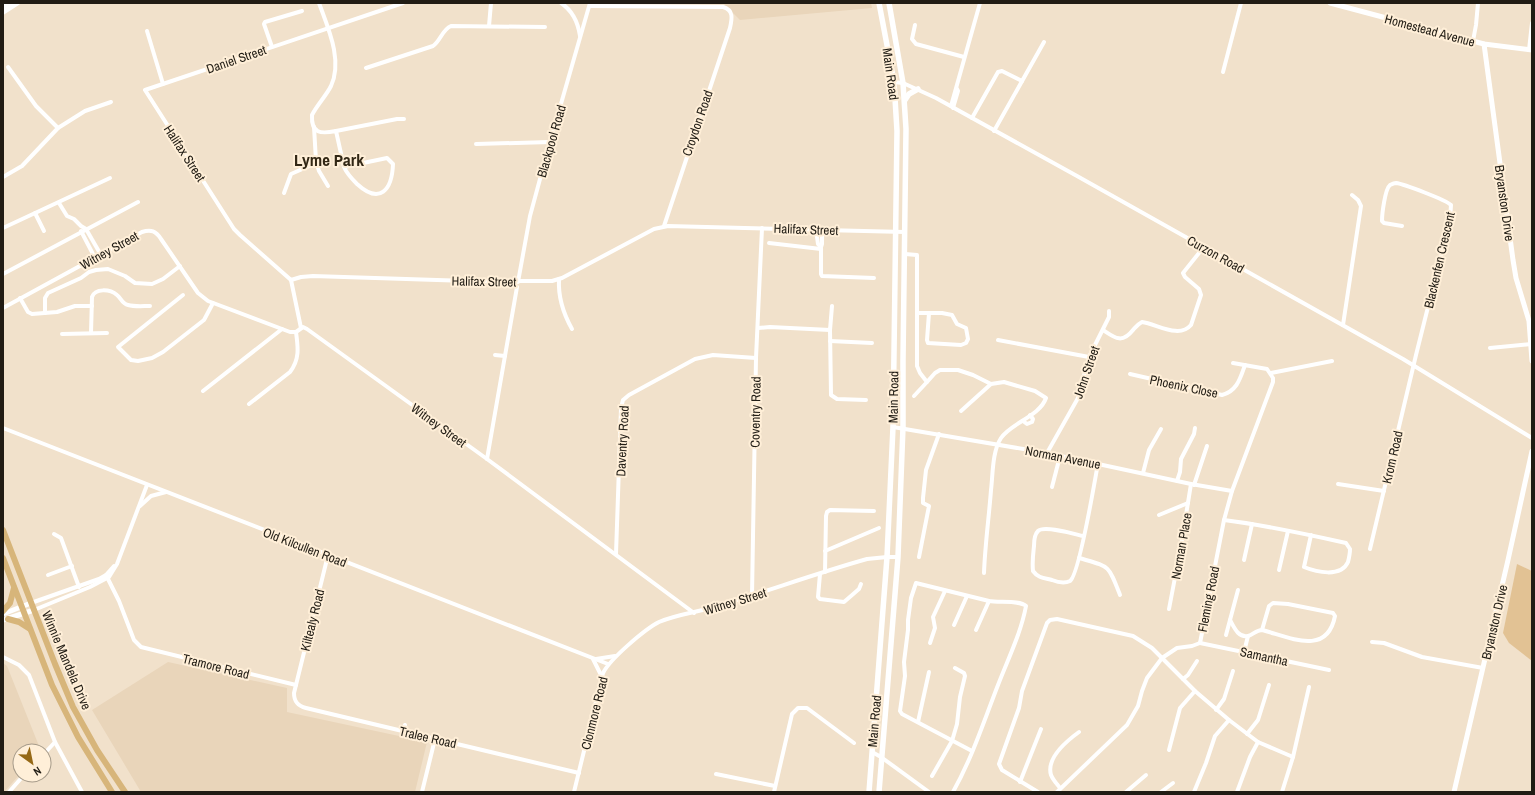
<svg xmlns="http://www.w3.org/2000/svg" width="1535" height="795" font-family="'Archivo Narrow',sans-serif">
<rect width="100%" height="100%" fill="#f1e1cb"/>
<g fill="#e9d5ba">
<path d="M723,3H871L872,8L740,20Z"/>
<path d="M168,662L287,688V712L427,742L415,792H141L92,710Z"/>
<path d="M3,663L7,666L41,751H20V774L4,792Z"/>
</g>
<path fill="#e2c294" d="M1517,564L1532,571V661L1509,643L1503,633Z"/>
<g fill="none" stroke-linecap="round" stroke-linejoin="round">
<g stroke="#fff" stroke-width="4">
<path d="M319,3C328,28 343,60 331,86C326,96 317,105 312,115C311,134 321,134 336,131L344,167C347,174 352,179 357,184C380,205 392,190 393,164L387,158L344,167"/>
<path d="M403,3L145,90L234,229L240,235L291,280L301,277L313,276L468,281H552L562,278L654,229L668,226L905,232"/>
<path d="M561,3C573,11 578,22 580,36"/>
<path d="M590,6L723,7C734,10 732,19 730,28L664,226"/>
<path d="M915,25L912,39L916,44L964,57"/>
<path d="M489,26L491,3"/>
<path d="M147,31L163,84"/>
<path d="M1473,41L1476,25L1478,3"/>
<path d="M272,47L264,24L265,22L302,11"/>
<path d="M1529,50L1532,23"/>
<path d="M8,67L36,106L58,128"/>
<path d="M366,68L433,46C441,40 442,30 451,26L545,27"/>
<path d="M1223,72L1241,3"/>
<path d="M894,82L903,83L936,98L1077,176L1403,359L1532,438"/>
<path d="M951,106L980,3"/>
<path d="M953,108L958,91L957,89"/>
<path d="M972,118L998,72L1002,71L1022,81"/>
<path d="M314,127L316,161L319,171L328,186"/>
<path d="M336,131L397,119H404"/>
<path d="M994,131L1044,42"/>
<path d="M476,144L550,142"/>
<path d="M3,177L22,166L58,128L85,111L111,102"/>
<path d="M284,193L291,174L316,163"/>
<path d="M59,203L67,216L74,219L81,226L86,229L101,255"/>
<path d="M35,213L44,231"/>
<path d="M3,228L110,178"/>
<path d="M816,230L818,244L821,247"/>
<path d="M822,230V244L821,247V274L822,276L874,278"/>
<path d="M81,231L95,258"/>
<path d="M769,243L821,249"/>
<path d="M905,254L917,255V313H942L952,315L957,324L966,328L968,339L966,343L961,345L928,343L927,340L929,313"/>
<path d="M3,274L138,202"/>
<path d="M559,279C558,297 563,313 572,329"/>
<path d="M291,280L301,328"/>
<path d="M518,282L530,216L550,142L590,3"/>
<path d="M183,295L118,347L131,360L138,361L152,358L163,352L204,320L213,303"/>
<path d="M20,298L28,312L32,314L57,312L75,306H92"/>
<path d="M3,308L142,232C151,229 156,231 161,239L198,293L208,301L290,332H296L303,327L307,329L487,459L694,613"/>
<path d="M45,313V298L48,293L81,278L89,272L96,270L108,269L125,276L135,283L152,284L163,279L180,266"/>
<path d="M1343,325L1361,206L1358,200L1352,195"/>
<path d="M758,328L770,327L830,330L832,306"/>
<path d="M830,330L831,395L837,399L866,400"/>
<path d="M1103,330C1115,338 1122,344 1133,330C1136,327 1138,324 1142,322C1157,324 1179,339 1191,325L1201,295L1199,289L1185,277L1183,273L1203,248"/>
<path d="M91,333L92,297C95,288 110,289 117,295C121,298 122,304 128,305C135,307 143,306 150,306"/>
<path d="M62,334L107,333"/>
<path d="M998,340L1089,357"/>
<path d="M830,341L872,343"/>
<path d="M1490,348L1531,344"/>
<path d="M495,355L505,356"/>
<path d="M1271,373L1332,361"/>
<path d="M1130,374L1222,395C1237,391 1240,379 1245,365"/>
<path d="M927,382L935,373L940,370H958L973,375L991,384L1004,382L1035,391L1046,398C1040,416 1011,423 1001,438C992,452 993,474 991,490C989,517 985,545 984,573"/>
<path d="M203,391L282,329"/>
<path d="M914,396L927,382L920,373L917,366V313"/>
<path d="M249,404L290,372C300,359 298,347 296,332"/>
<path d="M961,411L991,384"/>
<path d="M1023,421L1027,424L1032,422L1033,419L1030,415"/>
<path d="M893,427L1047,453L1191,484L1232,491"/>
<path d="M3,428L608,664"/>
<path d="M1047,453L1078,398L1089,357L1109,317V311"/>
<path d="M487,459L517,287"/>
<path d="M1143,473L1149,450L1161,429"/>
<path d="M1177,481L1180,472L1181,459L1194,434L1195,428"/>
<path d="M1338,484L1384,491"/>
<path d="M1194,485L1207,446"/>
<path d="M1052,487L1060,456"/>
<path d="M140,506L151,496L166,492"/>
<path d="M1159,515L1188,503"/>
<path d="M1224,520C1265,525 1306,534 1346,543L1350,549C1350,553 1349,558 1348,562C1341,578 1316,572 1304,567L1311,535"/>
<path d="M54,534L61,538L79,587"/>
<path d="M1083,536C1074,534 1044,525 1038,531C1034,535 1034,542 1034,546C1033,555 1032,562 1033,571C1038,578 1044,578 1052,580C1057,582 1064,584 1070,581C1079,575 1095,480 1098,463"/>
<path d="M1370,549L1416,355L1450,219L1451,205C1446,200 1404,184 1396,183C1394,183 1392,184 1390,185C1385,189 1382,214 1382,221L1384,223L1402,226"/>
<path d="M825,551L879,528"/>
<path d="M616,554L621,408L623,400L629,395L695,359L713,355L756,358"/>
<path d="M328,555L294,693C294,702 298,706 306,708L579,773"/>
<path d="M919,557L929,506L923,503V498L926,470L939,434"/>
<path d="M1079,558C1110,567 1108,564 1120,595"/>
<path d="M1244,560L1252,524"/>
<path d="M1279,570L1288,531"/>
<path d="M825,572L826,516L827,512L830,510L874,511"/>
<path d="M820,574L818,597L820,599L844,602L859,589L861,584"/>
<path d="M48,575L72,566"/>
<path d="M106,575L119,601L134,640L141,647L296,685"/>
<path d="M752,596L756,358L762,228"/>
<path d="M31,603L99,579L106,575L114,566"/>
<path d="M1169,609L1181,546L1191,484"/>
<path d="M34,610L90,587L109,577L117,564L147,485"/>
<path d="M1230,620C1234,627 1238,638 1248,636C1253,635 1256,630 1262,630C1289,637 1327,657 1335,616L1333,613L1288,604L1273,603L1269,606L1262,630"/>
<path d="M954,625L967,596"/>
<path d="M976,630L989,601"/>
<path d="M1226,635L1238,590"/>
<path d="M1372,642L1384,643L1422,657L1483,668"/>
<path d="M930,643L935,628L933,617L945,591"/>
<path d="M1200,643L1224,520L1232,491L1273,382V378L1267,369L1233,363"/>
<path d="M1200,643L1329,670"/>
<path d="M1244,652L1248,636"/>
<path d="M3,657L19,665L29,675L55,742L82,792"/>
<path d="M593,659L602,677"/>
<path d="M596,659L615,656"/>
<path d="M1183,679L1188,675L1197,661"/>
<path d="M1216,710L1224,699L1233,671"/>
<path d="M918,722L929,672"/>
<path d="M403,731L405,725"/>
<path d="M1247,734L1258,720L1269,685"/>
<path d="M1169,750L1180,708L1195,691"/>
<path d="M872,752L881,757L929,792"/>
<path d="M44,754L55,742"/>
<path d="M716,774L775,786"/>
<path d="M932,776L952,741L957,724L960,697L965,676L964,673L955,668"/>
<path d="M1020,782L1041,729"/>
<path d="M1060,788C1057,784 1053,780 1051,775C1046,758 1068,740 1079,732"/>
<path d="M9,792L24,775"/>
<path d="M422,792L435,739"/>
<path d="M574,792L603,673C610,659 645,629 659,622C678,614 699,612 718,606C768,591 817,573 867,559L887,557H898"/>
<path d="M774,792L792,714L798,708H807L854,743"/>
<path d="M953,792C972,758 984,721 998,685C1008,659 1021,633 1026,606C1020,600 998,603 989,601L916,583L911,598L908,620V630L904,662L905,676L900,711L902,714L972,751"/>
<path d="M1038,792L1002,770L999,764L1019,708L1022,691L1047,623L1050,620L1057,619L1133,636L1152,648L1195,691L1229,720L1258,742L1293,757"/>
<path d="M1057,792L1127,725L1138,706L1142,691L1147,678L1162,658L1177,648L1192,646L1200,643"/>
<path d="M1126,792L1146,775"/>
<path d="M1161,792L1173,783"/>
<path d="M1194,792L1206,763L1215,736L1229,720"/>
<path d="M1237,792L1250,757L1258,742"/>
<path d="M1282,792L1293,757L1309,687"/>
</g>
<g stroke="#fff" stroke-width="5">
<path d="M1330,3L1484,44L1532,50"/>
<path d="M1484,44L1513,260L1516,278L1529,321L1532,361"/>
<path d="M3,614L31,603"/>
<path d="M3,620L34,610"/>
<path d="M1454,792L1508,560L1532,451"/>
</g>
<g stroke="#fff" stroke-width="5.5">
<path d="M3,6L8,3"/>
<path d="M3,12L17,3"/>
<path d="M905,100L909,94L918,89"/>
<path d="M869,792L887,557L893,427L897,131L894,82L879,3"/>
<path d="M879,792L898,557L903,427V360L906,129L903,83L889,3"/>
</g>
<g stroke="#d7b57a" stroke-width="6">
<path d="M3,530L55,664L73,707L97,750L125,792"/>
<path d="M3,558L52,685L78,737L112,792"/>
<path d="M3,611L10,603L14,588"/>
<path d="M8,619L19,622L30,629"/>
</g>
</g>
<g text-anchor="middle" stroke-width="4" stroke-linejoin="round" paint-order="stroke">
<g font-size="13" fill="#211c14" stroke="#ffefd8">
<text transform="translate(1430 30) rotate(15)" y="5">Homestead Avenue</text>
<text transform="translate(236 59) rotate(-19)" y="5">Daniel Street</text>
<text transform="translate(891 74) rotate(82)" y="5">Main Road</text>
<text transform="translate(697 123) rotate(-71)" y="5">Croydon Road</text>
<text transform="translate(551 141) rotate(-74)" y="5">Blackpool Road</text>
<text transform="translate(185 153) rotate(57)" y="5">Halifax Street</text>
<text transform="translate(1505 203) rotate(82)" y="5">Bryanston Drive</text>
<text transform="translate(806 229) rotate(2)" y="5">Halifax Street</text>
<text transform="translate(109 250) rotate(-29)" y="5">Witney Street</text>
<text transform="translate(1216 254) rotate(29)" y="5">Curzon Road</text>
<text transform="translate(1439 260) rotate(-77)" y="5">Blackenfen Crescent</text>
<text transform="translate(484 281) rotate(1)" y="5">Halifax Street</text>
<text transform="translate(1086 372) rotate(-71)" y="5">John Street</text>
<text transform="translate(1184 386) rotate(12)" y="5">Phoenix Close</text>
<text transform="translate(893 397) rotate(-89)" y="5">Main Road</text>
<text transform="translate(755 412) rotate(-89)" y="5">Coventry Road</text>
<text transform="translate(439 425) rotate(36)" y="5">Witney Street</text>
<text transform="translate(622 441) rotate(-87)" y="5">Daventry Road</text>
<text transform="translate(1063 457) rotate(11)" y="5">Norman Avenue</text>
<text transform="translate(1392 457) rotate(-77)" y="5">Krom Road</text>
<text transform="translate(1181 546) rotate(-80)" y="5">Norman Place</text>
<text transform="translate(305 547) rotate(21)" y="5">Old Kilcullen Road</text>
<text transform="translate(1208 599) rotate(-79)" y="5">Fleming Road</text>
<text transform="translate(735 601) rotate(-17)" y="5">Witney Street</text>
<text transform="translate(312 620) rotate(-76)" y="5">Kiltealy Road</text>
<text transform="translate(1494 622) rotate(-77)" y="5">Bryanston Drive</text>
<text transform="translate(1264 656) rotate(12)" y="5">Samantha</text>
<text transform="translate(67 660) rotate(67)" y="5">Winnie Mandela Drive</text>
<text transform="translate(216 666) rotate(14)" y="5">Tramore Road</text>
<text transform="translate(594 713) rotate(-76)" y="5">Clonmore Road</text>
<text transform="translate(874 721) rotate(-85)" y="5">Main Road</text>
<text transform="translate(428 737) rotate(13)" y="5">Tralee Road</text>
</g>
<g font-size="17" font-weight="bold" fill="#322715" stroke="#ffefd8">
<text x="329" y="166">Lyme Park</text>
</g>
</g>
<rect width="1535" height="795" fill="none" stroke="#211c14" stroke-width="8"/>
<g transform="translate(32 763) rotate(147)"><circle r="19" fill="#ffefd8" stroke="#a69b8a"/>
<path d="M0-3L7 15L0 10L-7 15Z" fill="#966916"/>
<text y="-6" font-size="11" font-weight="bold" text-anchor="middle" fill="#211c14">N</text>
</g>
</svg>
